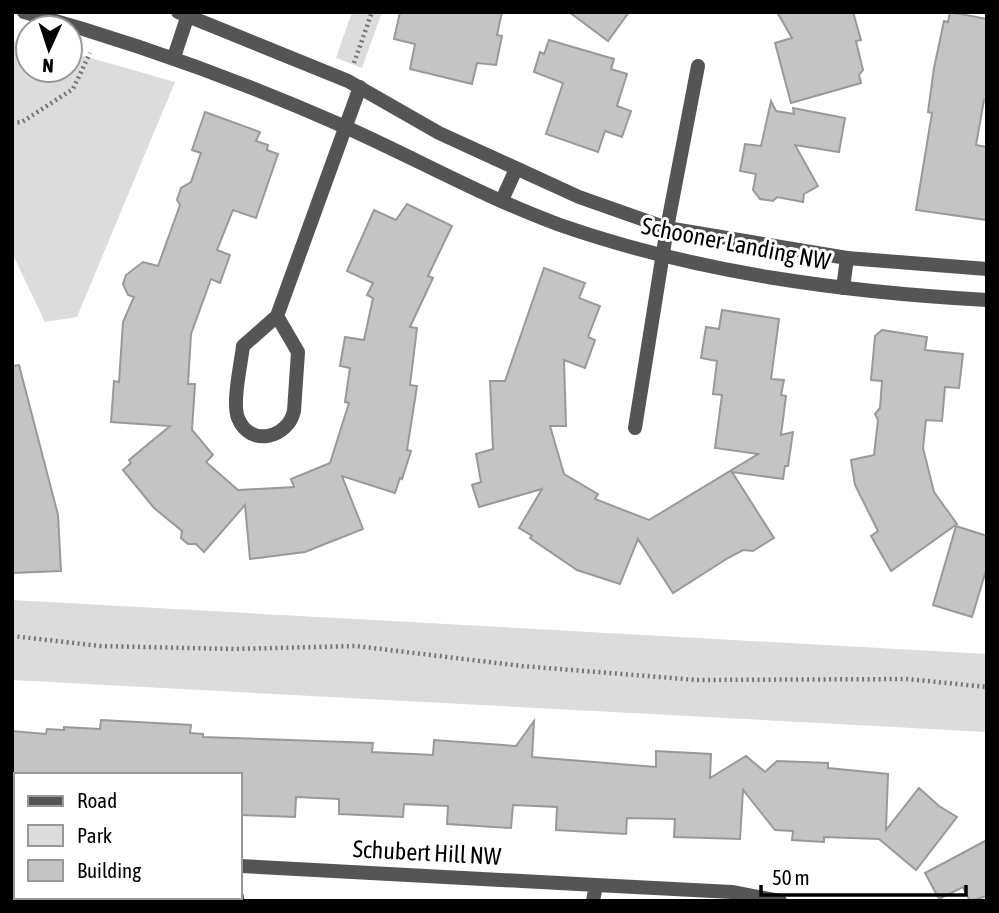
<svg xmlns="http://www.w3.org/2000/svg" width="999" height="913" font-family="'Asap Condensed',sans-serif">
<rect width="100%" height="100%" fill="#fff"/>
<g fill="#dcdcdc">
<path d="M352,12H382L362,68L336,58Z"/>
<path d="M21,38L28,39V70H70V52L175,82L77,317L45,322L12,253V42Z"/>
<path d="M12,600L987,654V732L12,680Z"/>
</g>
<g fill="#c4c4c4" stroke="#999" stroke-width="2">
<path d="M400,12H502L497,35L502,36L496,65L477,63L472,84L410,69L415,44L394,39Z"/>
<path d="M569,12H629L608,41Z"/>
<path d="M777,12H853L861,40L856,41L863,70L859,75L861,83L791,103L775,43L792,38Z"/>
<path d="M950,12L987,19V100H984L976,145L987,147V220L916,210L932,113L928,112L934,68L944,21L948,22Z"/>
<path d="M549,40L614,59L611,69L627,74L617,106L631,111L622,137L605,131L598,152L546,134L563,83L534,72L540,52L544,54Z"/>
<path d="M771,101L776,111L794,114L793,108L845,118L839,152L795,145L818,186L804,194L803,202L777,197L773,201L760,199L753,190L756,174L740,171L745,144L761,146Z"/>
<path d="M205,112L260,132L256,141L268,145L267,150L278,154L256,218L233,210L217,250L230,255L220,283L211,279L191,334L188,384H195L192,430L213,455L206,462L238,490L294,487L291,479L330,463L349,403L345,402L350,368L340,366L345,337L364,340L373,298L367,295L373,283L347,271L374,210L396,220L407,204L452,226L428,276L433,278L410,327L417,328L410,385L417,386L407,450L411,451L402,479L400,478L395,493L342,476L363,529L305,552L250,559L245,505L204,552L196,544H188L181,538L182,531L154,508L123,470L131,463L129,460L170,426L111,422L114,381L119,382L123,322L134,297L128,295L123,284L126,275L143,262L158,266L180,205L177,200L181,188L191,182L201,153L192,150Z"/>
<path d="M544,268L585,283L579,298L600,306L588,337L595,340L585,368L564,360L566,426H550L564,474L598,494L595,499L649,520L758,454L715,448L722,395L713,394L717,361L701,358L706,327L719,329L722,310L779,319L771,379L784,380L781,395L786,396L781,435L793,432L788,466H785L783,479L732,472L774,538L753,551L743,550L728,558L673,593L638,539L620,584L577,570L530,538L532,536L519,528L542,489L479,507L472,485L481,482L476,454L493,449L490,381H505Z"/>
<path d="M882,330L927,337L925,350L963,354L959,388L945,387L942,421L926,420L923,448L934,492L957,524L891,571L871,536L878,531L855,485L851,460L874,455L878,420L875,414L880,408L882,381L871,380L875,336Z"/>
<path d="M19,365L58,515L61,571L12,573V366Z"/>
<path d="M956,526L987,536V567L972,617L933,605Z"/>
<path d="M101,720L191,725L190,733L203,734V737L373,743L372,752L433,755L434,740L516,746L534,721L532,757L656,767V751L711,754L710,778L746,756L765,772L777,761L828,763V768L888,774L886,830L919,788L939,806L957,817L916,870L879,839L824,837V842L792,840L793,831L775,830L743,790L740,839L674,837L675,819L627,818L626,834L556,830L557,807L513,805L511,828L447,824L448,806L404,804L403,817L339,814V799L296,797L295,817L240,815V775H12V731L46,734L47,729L64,730V727L100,729Z"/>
<path d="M987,840V896L970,901L963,887L939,899L925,873Z"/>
</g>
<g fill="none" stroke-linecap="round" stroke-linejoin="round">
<g stroke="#777" stroke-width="4.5" stroke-dasharray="2 3.5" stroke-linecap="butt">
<path d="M354,63L372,12"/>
<path d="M12,123L22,122L73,89L90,53"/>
<path d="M12,636L100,646L232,649L356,646L522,666L697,680L907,679L987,687"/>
</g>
<g stroke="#555" stroke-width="14">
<path d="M24,12C134,42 239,80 343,126C415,158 486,198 560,225C698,273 842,292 987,300"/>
<path d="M178,12L348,81L439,133L579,197L667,228L847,258L987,269"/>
<path d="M174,57L188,15"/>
<path d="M502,200L516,169"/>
<path d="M843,288L847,258"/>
<path d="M277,316L298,352L294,411C288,438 250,448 238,418C232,402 241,364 243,346L277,316L360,87"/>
<path d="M635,428L667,228L698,66"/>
<path d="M12,855H16"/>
<path d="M240,866L596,885L593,901"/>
<path d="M596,885L732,892L780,901"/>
<path d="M168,901L169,897"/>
<path d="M237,901V897"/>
</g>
</g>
<g text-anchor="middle" stroke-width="6" stroke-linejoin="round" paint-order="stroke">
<g font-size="24" fill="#000" stroke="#fff">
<text transform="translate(736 244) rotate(11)" y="8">Schooner Landing NW</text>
<text transform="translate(427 853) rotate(3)" y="8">Schubert Hill NW</text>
</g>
</g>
<rect width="999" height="913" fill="none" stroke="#000000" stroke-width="28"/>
<rect x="14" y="773" width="228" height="126" fill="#ffffff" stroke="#999999" stroke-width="2"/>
<rect x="28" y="796" width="35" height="10" fill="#555555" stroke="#999999" stroke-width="2"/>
<text x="77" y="808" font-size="21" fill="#000000">Road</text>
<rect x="28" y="825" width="35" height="21" fill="#dcdcdc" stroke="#999999" stroke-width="2"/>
<text x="77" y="843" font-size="21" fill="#000000">Park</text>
<rect x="28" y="860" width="35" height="21" fill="#c4c4c4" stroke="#999999" stroke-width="2"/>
<text x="77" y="878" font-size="21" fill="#000000">Building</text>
<g transform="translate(49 49) rotate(183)"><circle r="33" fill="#ffffff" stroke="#999999" stroke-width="2"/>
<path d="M0-5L12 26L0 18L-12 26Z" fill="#000000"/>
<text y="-10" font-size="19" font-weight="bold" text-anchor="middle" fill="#000000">N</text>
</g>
<path d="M761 885v10h205v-10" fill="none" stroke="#000000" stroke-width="3.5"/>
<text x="772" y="885" font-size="21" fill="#000000" stroke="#ffffff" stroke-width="5" paint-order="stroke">50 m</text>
</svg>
